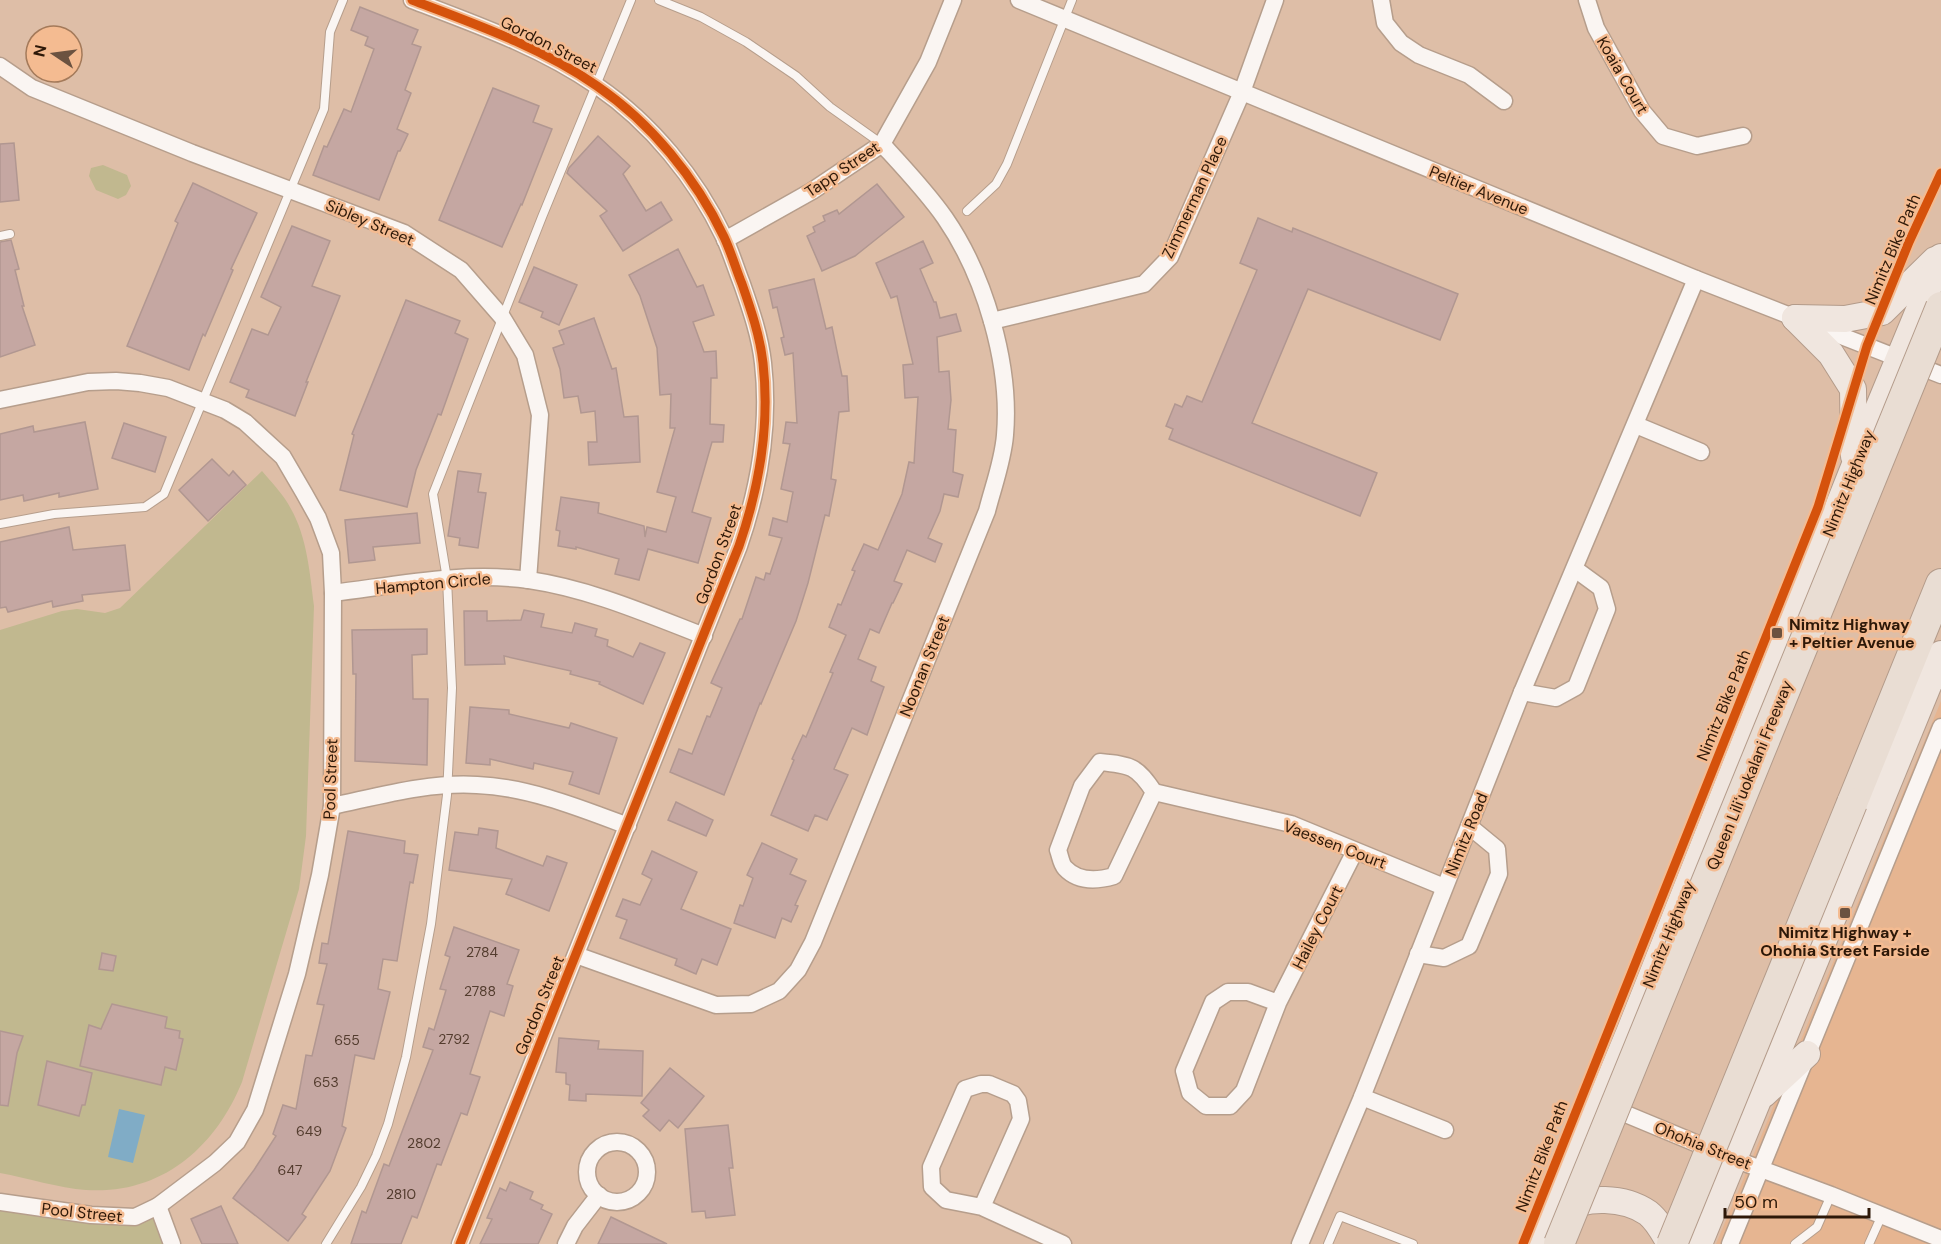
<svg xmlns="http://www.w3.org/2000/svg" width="1941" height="1244" font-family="'DM Sans',sans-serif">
<rect width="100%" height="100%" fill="#debea7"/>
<path fill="#e6b591" d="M1941,701V1244H1716L1743,1180Z"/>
<g fill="#c1b88f">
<path d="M103,165L127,175L131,186L126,195L118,199L96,190L89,176L91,168Z"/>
<path d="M262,471C272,483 284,495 291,509C307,537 310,574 314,606L306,836L299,889L242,1082C215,1148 161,1195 86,1190C59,1188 27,1178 0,1173V630L62,611L77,609L105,613L120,608Z"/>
<path d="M0,1202L91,1215L158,1206L173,1244H0Z"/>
</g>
<path fill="#80acc6" d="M119,1109L145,1115L133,1163L108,1157Z"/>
<g fill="#c5a7a2" stroke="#b19791" stroke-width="1.5">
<path d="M360,7L418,30L412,44L421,47L405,90L411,93L397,129L408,134L400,151H398L379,200L313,175L324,146L327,147L344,109L351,112L374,49L365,45L368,37L351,30Z"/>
<path d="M493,88L539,106L533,122L552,129L522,205L521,204L502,247L439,220Z"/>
<path d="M598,136L630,166L623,174L646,211L661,202L672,220L623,251L600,216L607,211L567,173L569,168Z"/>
<path d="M14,143L19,200L0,202V144Z"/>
<path d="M193,183L257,213L231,269L233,270L205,336L203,334L189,370L127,346L178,223L175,221Z"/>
<path d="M877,184L904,217L855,256L822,271L807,236L815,232L813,227L825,221L823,216L837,210L839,214Z"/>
<path d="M1258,218L1292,232L1293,228L1458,294L1440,340L1308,289L1252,423L1377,473L1360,516L1169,439L1173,429L1166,426L1175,404L1182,407L1187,396L1202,402L1257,270L1240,263Z"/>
<path d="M292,226L330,241L312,286L340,296L306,382H308L295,416L246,397L249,390L230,382L252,329L268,335L281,307L261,297Z"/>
<path d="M11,240L19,269L15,270L24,306H22L35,345L0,357V242Z"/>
<path d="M923,241L933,263L920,269L934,302H936L940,318L956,314L961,331L937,337L939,372L949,371L951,400L948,429L956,430L953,472L963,475L958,497L944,494L940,511L928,538L942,544L935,562L907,550L894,581L902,584L893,603H892L879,633L870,629L858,659L876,667L871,681L884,687L867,735L852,728L834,769L848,775L827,820L815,815L808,831L771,815L794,760L792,759L803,735L806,737L833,673L830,672L846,635L829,627L838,604L841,605L855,571L852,570L864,544L878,550L902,494L909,462L914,463L918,397L905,398L903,365L913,364L897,296L891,298L876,263Z"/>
<path d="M678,249L697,287L703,285L714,315L693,322L704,352L716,351L717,378H711L710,424L724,425L723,442H712L692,512L711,518L698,563L648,549L639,580L615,574L619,559L576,547V549L558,546L560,531L556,530L561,497L599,503L598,513L644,526L645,537L647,527L666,532L676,497L657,492L675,428H670L671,394L660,395L657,348L640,296L629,275Z"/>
<path d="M534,267L577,285L559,325L541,317L543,312L519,302Z"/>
<path d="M814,279L826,329L832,327L842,376H847L849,411L839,412L831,479L836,480L829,516L825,515L808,583L796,621L761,704L760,703L724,795L670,772L679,749L692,754L707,716L710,717L722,688L711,683L740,619H742L756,577L764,580L766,573L770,574L782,538L769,535L773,518L787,522L793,492L781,489L790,444L783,443L786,422L797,423L793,353L785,355L781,338L784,337L777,307L773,308L769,290Z"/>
<path d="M406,300L460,321L455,333L468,339L441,415L438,414L416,470L407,507L340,490L354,435L352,434Z"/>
<path d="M594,318L612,369L616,368L624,417L638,416L640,462L589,465L588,442H597L595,411L581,413L578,396L564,398L560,369L553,348L564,344L559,331Z"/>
<path d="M85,422L98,489L59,497V493L24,501L23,495L0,500V434L33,426L34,432Z"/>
<path d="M124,423L166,437L155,472L112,458Z"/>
<path d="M212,459L229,476L233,471L246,485L208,521L179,490Z"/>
<path d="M458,471L481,474L478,492L486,493L478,548L459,545L460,538L448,536Z"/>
<path d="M417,513L420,543L373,547L375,560L349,563L345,520Z"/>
<path d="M69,527L73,550L125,545L130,590L82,595L83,601L53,607L52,601L8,612L6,607L0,608V542Z"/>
<path d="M524,610L544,614L541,627L572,633L575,623L597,629L595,636L608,640L607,646L633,657L640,643L665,653L643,704L599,684L600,682L570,674L571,671L504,656L505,664L465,665L464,611H487V621L521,620Z"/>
<path d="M427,629V654L412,655L413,699H428L427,765L355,761L356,674H353L352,630Z"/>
<path d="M470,707L509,710V714L569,728L571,723L617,738L599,794L569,784L573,772L534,763L533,769L490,759V765L466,763Z"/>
<path d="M676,802L713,820L706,836L668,820Z"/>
<path d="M479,828L498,831L496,848L543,866L547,856L567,863L549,911L506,894L512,879L449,870L455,832L478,835Z"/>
<path d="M348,831L405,841L404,853L418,855L413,883L410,882L397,961L383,959L378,989L390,992L374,1059L355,1055L342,1126L346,1128L330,1171L302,1214L306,1217L288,1241L233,1198L254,1170L276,1136L273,1134L283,1105L296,1109L306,1055L312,1056L324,1005L317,1004L327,964L319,963L322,943L328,944Z"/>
<path d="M762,843L797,859L790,874L806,881L795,905L798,906L791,922L782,918L775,938L734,923L740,905L743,906L753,878L747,875Z"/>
<path d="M652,851L697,872L681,909L731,929L717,965L702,959L696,974L675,965L677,959L620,938L627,920L616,916L623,899L640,905L652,879L642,874Z"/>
<path d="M454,927L519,950L507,984L513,986L504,1016L490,1011L470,1074L480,1077L467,1115L461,1113L441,1165L437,1164L417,1218L412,1216L401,1244H351L362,1211L366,1213L384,1164L389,1166L433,1050L423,1047L429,1028L434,1030L446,990L440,989L450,957L445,955Z"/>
<path d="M102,953L116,956L113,971L99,969Z"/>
<path d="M112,1004L167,1017L165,1028L180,1031L179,1038L183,1039L176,1070L165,1067L161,1085L80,1066L89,1025L101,1029Z"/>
<path d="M0,1031L23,1036L17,1053L8,1106L0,1105Z"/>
<path d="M559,1038L599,1041L598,1049L643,1051L642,1096L586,1094V1101L569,1100L570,1085L566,1084V1073L556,1072Z"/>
<path d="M47,1061L92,1073L85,1105H82L79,1116L38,1105Z"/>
<path d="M670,1068L704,1096L678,1128L669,1120L660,1131L643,1116L649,1110L641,1103Z"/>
<path d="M728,1125L733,1168H729L735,1215L706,1218L705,1211L692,1212L685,1129Z"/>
<path d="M510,1182L533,1192L530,1199L543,1205L541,1209L552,1214L538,1244H480L492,1219L487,1218L500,1188L506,1191Z"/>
<path d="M221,1206L238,1244H202L191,1219Z"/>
<path d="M611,1217L667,1244H598Z"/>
</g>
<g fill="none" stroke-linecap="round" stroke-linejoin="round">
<g stroke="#b69e8c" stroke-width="10">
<g id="service">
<path d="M659,0L701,17L746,42L796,76L830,107L882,144"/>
<path d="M967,211L996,184L1007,164L1072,0"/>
<path d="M0,236L10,234"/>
<path d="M0,524L54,514L145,507L164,494L324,109L330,32L343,0"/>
<path d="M326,1244L361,1187L376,1156L388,1124L406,1057L431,924L447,795L452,688L447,579L433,494L542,217L631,0"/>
<path d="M1328,1244L1340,1216L1413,1244"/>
<path d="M1795,1244L1817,1227L1831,1195"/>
<path d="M1869,1244L1882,1215"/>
</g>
</g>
<g stroke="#b69e8c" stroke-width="19">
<g id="minor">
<path d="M412,0C475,24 541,47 597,86C651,123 696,178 724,237C731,252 736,269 742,284C751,310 760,336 763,363C770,425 759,488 739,546L460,1244"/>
<path d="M1019,0L1696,279L1941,375"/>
<path d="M1381,0L1385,23L1401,43L1419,55L1469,75L1504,101"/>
<path d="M1587,0L1596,28L1642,111L1663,136L1697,146L1743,136"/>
<path d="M0,66L32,88L192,153L404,233L461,270L502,317L525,355L540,415L528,580"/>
<path d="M725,240L812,191L882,144L928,62L953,0"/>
<path d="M992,321L1144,284L1170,257L1242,92L1275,0"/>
<path d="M0,400L88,382L116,381L140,383L168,388L225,410L245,422L283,457L304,493L318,518L331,553L333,593L332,806L320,875L297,974L255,1110L237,1142L215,1163L158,1206L135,1217L91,1215L0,1202"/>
<path d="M1636,425L1701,452"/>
<path d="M333,593C397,585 464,571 529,580C590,589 647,614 704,636"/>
<path d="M1522,692L1556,698L1576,687L1607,609L1601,588L1575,569"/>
<path d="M1154,792C1137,766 1131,765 1100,762L1082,786L1058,850C1060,855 1061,864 1065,868C1078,882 1097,881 1114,876L1154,792L1291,824L1444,887"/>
<path d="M332,806C380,796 428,782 477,785C528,787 580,808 628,826"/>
<path d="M1418,954L1444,958L1469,946L1499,874L1497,849L1469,826"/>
<path d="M576,955L716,1005L751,1004L779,991L798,970L813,942L987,511C993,487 1003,461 1005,435C1011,365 985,276 945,218C926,191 904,168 882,144"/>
<path d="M1278,1003L1248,992H1228L1213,1002L1184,1071L1190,1093L1206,1106H1230L1244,1091L1278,1003L1355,851"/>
<path d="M1362,1097L1445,1130"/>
<path d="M1609,1107L1734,1159L1831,1195L1941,1239"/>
<circle cx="617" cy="1172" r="30"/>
<path d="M158,1206L172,1244"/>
<path d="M982,1207L1021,1119L1018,1101L1013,1094L989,1084H981L965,1089L931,1167L932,1187L946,1200L982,1207L1063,1244"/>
<path d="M566,1244L575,1226L599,1195"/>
<path d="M1300,1244L1362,1097L1522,692L1696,279"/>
<path d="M1730,1244L1941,727"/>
</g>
</g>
<g stroke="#b39b8a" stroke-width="28">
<g id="primary">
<path d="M1795,318L1831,354L1853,389L1854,456"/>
<path d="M1795,318L1845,319L1882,312L1935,260"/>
<path d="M1764,1094L1807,1054"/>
<path d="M1562,1211C1585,1195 1625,1197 1648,1213C1658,1221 1664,1233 1670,1244"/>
<path d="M1541,1244L1629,1033L1854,467L1941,257"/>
<path d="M1699,1244L1941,654"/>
</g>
</g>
<g stroke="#b39b8a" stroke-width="32">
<path id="motorway" d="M1852,803L1941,584"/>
</g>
<use href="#service" stroke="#faf5f2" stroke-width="8"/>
<use href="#minor" stroke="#faf5f2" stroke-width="16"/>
<use href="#primary" stroke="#f0e6df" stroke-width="26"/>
<use href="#motorway" stroke="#e9ddd3" stroke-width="30"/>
<g stroke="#b39b8a" stroke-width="32" stroke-linecap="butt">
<g id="motorway-bridge">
<path d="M1559,1244L1941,307"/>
<path d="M1672,1244L1852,803"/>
</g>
</g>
<use href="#motorway-bridge" stroke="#e9ddd3" stroke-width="30"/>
<g stroke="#f4bb91" stroke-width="13">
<g id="cycleway">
<path d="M412,0C475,24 541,47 597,86C651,123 696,178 724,237C731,252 736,269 742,284C751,310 760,336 763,363C770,425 759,488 739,546L460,1244"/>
<path d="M1523,1244L1818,507L1867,346L1909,242L1941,173"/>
</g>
</g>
<use href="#cycleway" stroke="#d5520c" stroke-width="9"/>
</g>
<g fill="#6b5240" stroke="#f4bb91" stroke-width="2">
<rect x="1771" y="627" width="12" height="12" rx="3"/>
<rect x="1839" y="907" width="12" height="12" rx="3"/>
</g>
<g text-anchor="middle" stroke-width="5" stroke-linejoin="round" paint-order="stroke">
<g font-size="14" fill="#533c2e">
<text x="482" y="957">2784</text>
<text x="480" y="996">2788</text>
<text x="454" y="1044">2792</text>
<text x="347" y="1045">655</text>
<text x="326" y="1087">653</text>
<text x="309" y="1136">649</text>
<text x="424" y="1148">2802</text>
<text x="290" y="1175">647</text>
<text x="401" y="1199">2810</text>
</g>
<g font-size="16" fill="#2d1808" stroke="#f4bb91">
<text transform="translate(549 44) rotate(27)" y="6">Gordon Street</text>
<text transform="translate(1623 75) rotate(60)" y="6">Koaia Court</text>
<text transform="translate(842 169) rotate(-34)" y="6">Tapp Street</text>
<text transform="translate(1479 190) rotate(22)" y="6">Peltier Avenue</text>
<text transform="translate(1194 197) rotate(-65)" y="6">Zimmerman Place</text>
<text transform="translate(370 222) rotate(23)" y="6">Sibley Street</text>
<text transform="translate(1892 249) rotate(-67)" y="6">Nimitz Bike Path</text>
<text transform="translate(1848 483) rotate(-68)" y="6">Nimitz Highway</text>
<text transform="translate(718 554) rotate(-70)" y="6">Gordon Street</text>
<text transform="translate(433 583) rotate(-5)" y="6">Hampton Circle</text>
<text transform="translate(924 666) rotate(-68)" y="6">Noonan Street</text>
<text transform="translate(1723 705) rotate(-68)" y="6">Nimitz Bike Path</text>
<text transform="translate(1749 775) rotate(-68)" y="6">Queen Liliʻuokalani Freeway</text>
<text transform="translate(330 779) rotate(-88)" y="6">Pool Street</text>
<text transform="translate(1466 834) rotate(-68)" y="6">Nimitz Road</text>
<text transform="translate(1335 844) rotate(21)" y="6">Vaessen Court</text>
<text transform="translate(1317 927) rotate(-63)" y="6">Hailey Court</text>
<text transform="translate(1668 934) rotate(-68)" y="6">Nimitz Highway</text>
<text transform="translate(539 1005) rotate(-68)" y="6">Gordon Street</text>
<text transform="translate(1703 1145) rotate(22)" y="6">Ohohia Street</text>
<text transform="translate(1541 1156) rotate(-69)" y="6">Nimitz Bike Path</text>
<text transform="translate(82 1212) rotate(6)" y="6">Pool Street</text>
</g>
<g font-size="16" font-weight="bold" fill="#2d1808" stroke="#f4bb91" text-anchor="start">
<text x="1789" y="630">Nimitz Highway<tspan x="1789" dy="18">+ Peltier Avenue</tspan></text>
<text x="1845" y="938" text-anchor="middle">Nimitz Highway +<tspan x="1845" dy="18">Ohohia Street Farside</tspan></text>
</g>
</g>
<g transform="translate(54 54) rotate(283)"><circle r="28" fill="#f4bb91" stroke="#a47a5a" stroke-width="1.5"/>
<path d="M0-4.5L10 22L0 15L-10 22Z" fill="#6b5240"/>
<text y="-9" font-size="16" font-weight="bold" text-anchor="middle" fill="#2d1808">N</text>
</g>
<path d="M1725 1208v9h144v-9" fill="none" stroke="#2d1808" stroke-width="3"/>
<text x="1734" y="1208" font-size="18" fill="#2d1808" stroke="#f4bb91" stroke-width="4.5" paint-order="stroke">50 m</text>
</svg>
